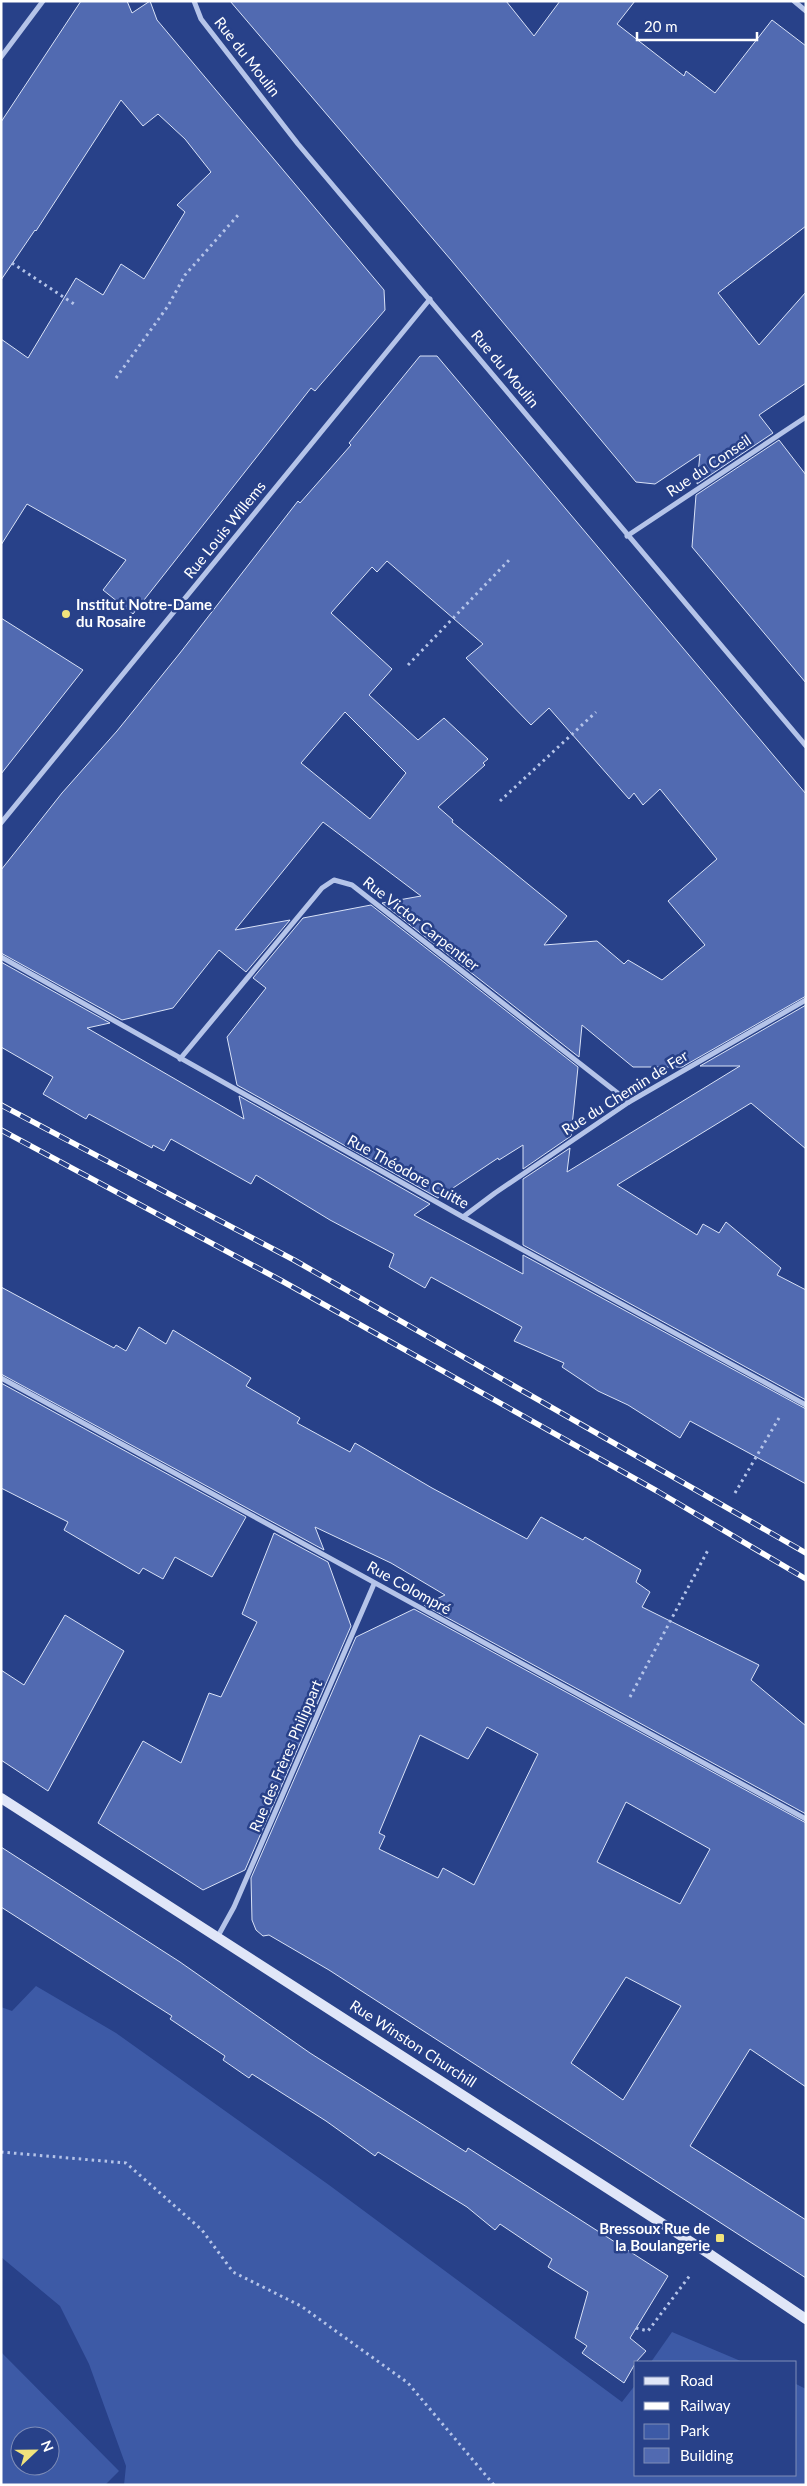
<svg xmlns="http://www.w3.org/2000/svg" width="807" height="2486" font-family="Lato,sans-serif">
<rect width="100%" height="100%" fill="#284189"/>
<g fill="#3d5aa6" fill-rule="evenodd">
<path d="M36,1986L116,2033L329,2185L622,2402L636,2384V2475H796V2384L806,2389V2485H124L126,2466L89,2364L60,2306L1,2257V2007L12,2011Z"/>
<path d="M672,2332L743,2362H651Z"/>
<path d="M1,2352L119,2471L105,2485H1ZM20,2436H50V2466H20Z"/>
</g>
<g fill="#516ab1" stroke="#d9e2f7" fill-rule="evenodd">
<path d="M81,1H127L132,13L150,1L157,20L384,290L385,310L315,391L311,388L133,614L103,590L126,560L27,504L1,545V339L28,358L76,278L103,295L121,264L144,279L185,212L177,205L211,172L185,139L158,114L143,126L121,100L36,231L35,230L1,280V122Z"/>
<path d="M230,1H506L534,36L560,1H635L617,24L684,76L686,71L715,93L772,20L806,46V226L718,293L759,345L806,292V383L759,415L773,433L697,484L700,454L655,484L636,482L451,260Z"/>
<path d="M420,356H437L806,794V996L682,1067H633L582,1025L579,1057L382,903L421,896L323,822L235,930L290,920L246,972L219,950L173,1008L122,1020L1,953V870L62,793L117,731L180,653L298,501L300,503L351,445L349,443ZM387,561L483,644L466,658L531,725L549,708L629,799L634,793L643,805L660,789L717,859L668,901L705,945L662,980L628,960L624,964L597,941L544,945L567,916L452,822L453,820L438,807L485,765L483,763L488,759L444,718L418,740L369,695L392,669L331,613L372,567L377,572ZM345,712L406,773L370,819L301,763Z"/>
<path d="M779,440L806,475V683L692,547L696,495Z"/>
<path d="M1,618L83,670L1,774Z"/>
<path d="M371,905L578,1067L571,1136L523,1169V1145L499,1160L498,1158L438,1198L237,1085L227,1037L266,988L253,978L303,918Z"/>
<path d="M1,962L110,1023L87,1028L244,1119L239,1096L430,1204L414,1215L523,1274V1255L806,1409V1484L690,1421L680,1438L628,1405L598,1391L562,1367L564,1363L514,1341L522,1327L431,1277L425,1288L389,1267L394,1254L330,1220L256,1175L251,1184L171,1139L164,1151L153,1145L152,1148L89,1114L86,1119L43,1094L53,1077L1,1047Z"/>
<path d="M806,1005V1149L751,1103L617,1185L697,1235L703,1224L719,1233L726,1222L781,1268L777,1275L806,1290V1400L523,1245V1179L570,1148L567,1172L740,1066H700Z"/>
<path d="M1,1287L114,1348L116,1345L126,1351L139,1327L166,1344L173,1330L251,1378L246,1386L300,1418L297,1423L350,1452L355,1443L432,1488L527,1539L541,1517L583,1540L585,1537L641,1570L636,1582L650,1592L642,1607L759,1665L751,1680L806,1726V1814L424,1605L445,1595L391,1563L315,1527L324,1550L1,1374Z"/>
<path d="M1,1383L246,1517L212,1577L175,1557L163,1579L143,1568L139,1574L64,1530L68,1522L1,1488Z"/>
<path d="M274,1533L328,1562L351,1626L245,1870L203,1890L98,1823L143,1741L181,1763L209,1693L221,1697L257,1622L242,1614Z"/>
<path d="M414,1609L806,1823V2087L750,2049L690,2146L806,2220V2278L329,1970L269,1935L263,1936L256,1930L252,1920L251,1878L356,1637ZM487,1727L538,1754L474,1885L443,1868L438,1878L379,1849L385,1836L379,1833L420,1735L468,1759ZM626,1802L710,1849L680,1904L597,1862ZM626,1977L681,2006L623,2100L571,2063Z"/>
<path d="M65,1615L124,1651L48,1791L1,1760V1670L24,1685Z"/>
<path d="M1,1847L180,1962L310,2053L466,2152L468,2148L668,2276L630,2338L646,2351L636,2362L624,2383L582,2353L587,2346L575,2338L588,2292L548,2267L552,2259L500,2224L495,2230L467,2207L378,2152L375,2156L326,2121L252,2074L249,2078L223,2060L225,2056L170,2019L172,2016L1,1907Z"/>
</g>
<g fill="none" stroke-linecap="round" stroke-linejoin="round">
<g stroke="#b5c4e9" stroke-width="3" stroke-dasharray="2.5 4" stroke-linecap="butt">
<path d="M12,263L77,306"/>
<path d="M116,378L168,306L185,275L239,214"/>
<path d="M408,665L511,558"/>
<path d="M500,801L596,712"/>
<path d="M735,1493L779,1418"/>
<path d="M630,1697L708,1550"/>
<path d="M1,2152L126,2163L202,2230L233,2272L301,2306L408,2383L494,2485"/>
<path d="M636,2328L648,2331L691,2274"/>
</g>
<g stroke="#b5c4e9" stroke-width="5">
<path d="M194,1L201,19L298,144L806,746"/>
<path d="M794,1L806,11"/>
<path d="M1,57L43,1"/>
<path d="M627,536L806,417"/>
<path d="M1,823L430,299"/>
<path d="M1,957L463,1217L806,1405"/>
<path d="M180,1059L322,888L334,880L352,885L629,1102"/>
<path d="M463,1217L495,1193L629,1102L806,1000"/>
<path d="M1,1378L806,1819"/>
<path d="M218,1936L234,1907L374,1584"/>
</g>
<path stroke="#e0e6f8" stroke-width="10" d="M1,1798L708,2253L806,2319"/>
<g stroke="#fff" stroke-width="5.5">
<g id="rail">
<path d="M1,1105L294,1260L806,1553"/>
<path d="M1,1130L282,1281L657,1491L806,1579"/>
</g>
</g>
<use href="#rail" stroke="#284189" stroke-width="4" stroke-dasharray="11" stroke-linecap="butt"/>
</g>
<g fill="#f1e37c" stroke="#284189" stroke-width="2">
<circle cx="66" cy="614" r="5"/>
<rect x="715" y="2233" width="10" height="10" rx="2.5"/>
</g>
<g text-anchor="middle" stroke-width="5" stroke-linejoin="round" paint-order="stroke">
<g font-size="15" fill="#fff" stroke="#284189">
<text transform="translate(247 57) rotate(52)" y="5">Rue du Moulin</text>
<text transform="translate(505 369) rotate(50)" y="5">Rue du Moulin</text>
<text transform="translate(709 466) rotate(-34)" y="5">Rue du Conseil</text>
<text transform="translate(225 530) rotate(-51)" y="5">Rue Louis Willems</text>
<text transform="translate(421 924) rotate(38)" y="5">Rue Victor Carpentier</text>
<text transform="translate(625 1093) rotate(-32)" y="5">Rue du Chemin de Fer</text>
<text transform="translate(408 1172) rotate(29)" y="5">Rue Théodore Cuitte</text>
<text transform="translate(409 1588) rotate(29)" y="5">Rue Colompré</text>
<text transform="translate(286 1756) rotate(-67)" y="5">Rue des Frères Philippart</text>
<text transform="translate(413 2044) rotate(33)" y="5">Rue Winston Churchill</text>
</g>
<g font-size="15" font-weight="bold" fill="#fff" stroke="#284189" text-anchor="start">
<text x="76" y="610">Institut Notre-Dame<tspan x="76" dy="17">du Rosaire</tspan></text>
<text x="710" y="2234" text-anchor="end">Bressoux Rue de<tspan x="710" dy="17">la Boulangerie</tspan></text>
</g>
</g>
<rect width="807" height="2486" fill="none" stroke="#ffffff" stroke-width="5"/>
<rect x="634" y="2361" width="162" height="115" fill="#284189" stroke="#7e8db8"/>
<rect x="644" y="2377" width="25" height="8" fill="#e0e6f8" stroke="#7e8db8"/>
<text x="680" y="2386" font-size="15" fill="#ffffff">Road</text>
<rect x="644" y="2402" width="25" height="8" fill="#ffffff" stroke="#7e8db8"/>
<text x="680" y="2411" font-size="15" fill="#ffffff">Railway</text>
<rect x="644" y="2424" width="25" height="15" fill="#3d5aa6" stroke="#7e8db8"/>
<text x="680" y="2436" font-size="15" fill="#ffffff">Park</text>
<rect x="644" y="2448" width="25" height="15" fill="#516ab1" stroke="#7e8db8"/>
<text x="680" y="2461" font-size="15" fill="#ffffff">Building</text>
<g transform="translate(35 2451) rotate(68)"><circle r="24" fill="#284189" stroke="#7e8db8"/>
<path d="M0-4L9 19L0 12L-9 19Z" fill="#f1e37c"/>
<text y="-8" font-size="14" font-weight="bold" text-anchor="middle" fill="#ffffff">N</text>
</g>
<path d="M637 32v8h120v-8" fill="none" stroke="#ffffff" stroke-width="2.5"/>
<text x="644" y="32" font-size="15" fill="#ffffff" stroke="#284189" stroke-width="4" paint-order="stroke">20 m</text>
</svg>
